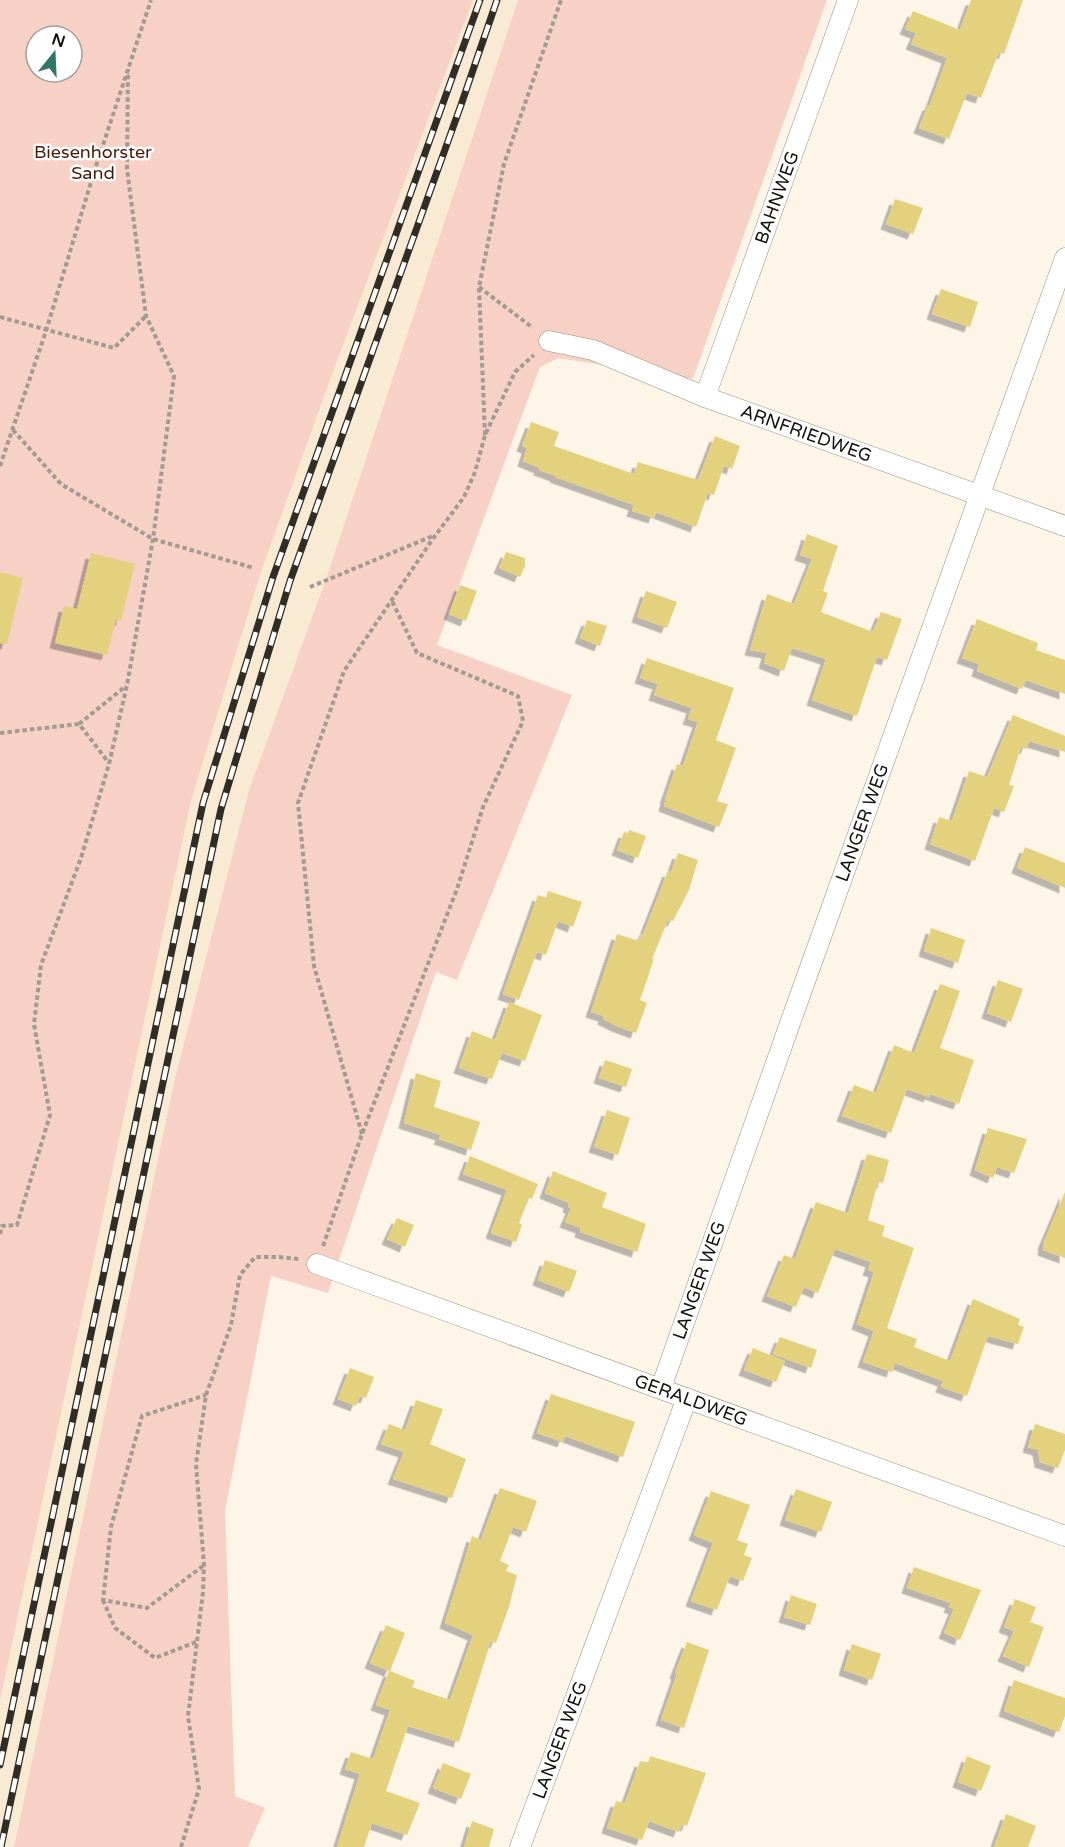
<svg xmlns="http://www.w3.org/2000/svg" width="1065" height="1847" font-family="'Varela Round',sans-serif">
<defs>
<filter id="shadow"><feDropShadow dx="-5.5" dy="5.5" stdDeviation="0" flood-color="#0004"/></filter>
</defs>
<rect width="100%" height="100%" fill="#fef5e9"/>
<path fill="#f9ead4" d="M473,0H518L326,579L249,790L174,1082L14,1847H0V1701L191,801L261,572L337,361Z"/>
<g fill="#f7d1c6" fill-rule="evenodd">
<path d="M0,0H473L337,361L261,572L191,801L0,1701ZM36,36H72V72H36Z"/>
<path d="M518,0H827L693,379L558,358L540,367L437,645L572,695L457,980L436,972L328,1293L271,1276L225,1511L235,1796L265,1808L248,1847H14L174,1082L249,790L326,579Z"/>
</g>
<g fill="#e3d17d" filter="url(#shadow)">
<path d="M971,0H1023L1004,54L999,52L981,98L967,93L949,139L919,128L928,105H930L947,58L911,44L916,33L905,29L913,11L960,30Z"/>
<path d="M895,199L923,208L913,234L886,224Z"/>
<path d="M941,289L978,302L970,327L932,314Z"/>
<path d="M531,422L559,432L554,446L634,474L638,462L698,480L715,436L740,446L732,469L724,466L714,495L708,493L696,527L656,512L654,518L632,511L634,505L555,477L556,476L539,470L540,468L523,461L527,448L522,446Z"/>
<path d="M807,534L838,546L823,591L828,593L821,612L873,632L881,612L902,619L887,660L877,657L857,716L812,700L826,659L792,648L784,671L764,663L767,653L750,650L767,594L794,604L812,559L800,555Z"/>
<path d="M506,552L525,558V566L520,577L499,568Z"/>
<path d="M91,553L135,564L121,621L116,619L107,655L55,643L64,606L77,609Z"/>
<path d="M0,572L23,578L7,644L0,643Z"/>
<path d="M460,585L477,591L466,621L449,614Z"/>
<path d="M646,591L677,602L667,628L637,617Z"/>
<path d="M977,619L1038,643L1036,650L1065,660V694L1026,680L1022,689L977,671L979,664L962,658Z"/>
<path d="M587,620L607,626L600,646L580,638Z"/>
<path d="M647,658L734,688L716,740L736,748L717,801L728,804L719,827L664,806L666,799H665L677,764L683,766L698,722L688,719L692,708L654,695L658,684L640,678Z"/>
<path d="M1013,715L1065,736V752L1029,741L1026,749L1021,747L1009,785L1014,786L1004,812L994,808L975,861L930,844L939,817L952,821L969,771L987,777Z"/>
<path d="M629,830L646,836L638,858L617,850L624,832L628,833Z"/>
<path d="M1025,847L1065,863V888L1017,868Z"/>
<path d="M678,853L698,860L689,890L673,921L668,920L652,959H654L640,1000L647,1003L636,1033L617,1026L603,1019L604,1016L591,1012L617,934L639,941L641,934L643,935L668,871L671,872Z"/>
<path d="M548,891L582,902L573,927L558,921L546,955L537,952L519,1000L503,994L538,895L546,898Z"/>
<path d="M931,928L965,940L958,963L924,951Z"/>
<path d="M998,980L1023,989L1011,1022L987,1013Z"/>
<path d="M940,984L960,991L940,1048L974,1060L959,1104L930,1094L929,1097L907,1089L891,1133L842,1116L854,1085L876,1093L894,1045L914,1053Z"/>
<path d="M509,1002L542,1015L525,1061L502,1053L492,1079L459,1068L472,1031L495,1040Z"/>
<path d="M605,1060L632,1069L626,1087L599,1078Z"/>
<path d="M416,1073L441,1081L434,1107L480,1122L471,1150L439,1139L441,1135L404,1123Z"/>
<path d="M607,1110L630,1118L618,1155L594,1147Z"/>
<path d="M988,1128L1027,1139L1014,1173L997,1167L993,1178L975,1170Z"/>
<path d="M867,1154L889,1160L883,1183L878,1182L868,1220L885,1226L882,1236L914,1248L887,1328L917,1339L914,1347L950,1361L973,1299L1020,1319L1018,1325L1024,1327L1018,1344L988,1336L967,1396L941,1387L943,1381L895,1363L892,1372L863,1362L874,1331L857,1324L874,1272L868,1270L871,1262L835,1249L818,1293L804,1287L796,1307L767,1296L784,1255L795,1259L816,1202L848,1213Z"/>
<path d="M470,1156L538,1184L532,1199L529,1198L519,1223L522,1225L516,1242L491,1233L507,1190L463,1174Z"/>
<path d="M553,1171L607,1193L602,1207L646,1224L637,1252L580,1232L581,1228L565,1222L571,1208L568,1207L569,1203L545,1193Z"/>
<path d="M1065,1192V1258L1043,1250L1044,1245L1043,1244Z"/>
<path d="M397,1218L414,1225L405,1247L387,1239Z"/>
<path d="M545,1260L577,1271L569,1292L538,1280Z"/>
<path d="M780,1337L817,1350L811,1368L773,1354Z"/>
<path d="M753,1348L785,1361L776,1382L744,1370Z"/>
<path d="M350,1368L374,1377L366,1398L360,1396L356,1406L338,1399Z"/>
<path d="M551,1394L635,1422L623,1457L565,1436L563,1442L537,1433Z"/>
<path d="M416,1400L443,1409L430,1444L466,1459L452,1498L393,1479L404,1452L381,1444L389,1424L405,1430Z"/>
<path d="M1035,1424L1065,1434V1450L1058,1468L1040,1462L1038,1450L1028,1447Z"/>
<path d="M500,1488L537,1501L526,1532L513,1527L500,1561L509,1565L506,1571L517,1575L509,1607L496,1643L491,1641L459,1742L408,1726L386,1791L420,1803L407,1835L372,1823L364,1847H337L360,1774L345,1769L351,1752L373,1759L390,1710L376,1705L389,1671L370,1663L386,1625L405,1633L390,1671L415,1681L412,1687L450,1700L473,1635L445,1623L472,1536L481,1540Z"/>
<path d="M796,1489L832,1502L821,1532L785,1520Z"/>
<path d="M711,1491L750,1505L737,1540L748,1544L744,1555L752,1558L743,1581L730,1576L717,1610L691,1601L713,1543L694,1535Z"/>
<path d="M914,1567L981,1590L960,1640L944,1633L954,1609L949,1607L951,1603L907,1588Z"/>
<path d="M791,1595L817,1604L810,1625L784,1617Z"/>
<path d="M1015,1599L1036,1607L1030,1622L1044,1627L1029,1667L1003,1656L1014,1631L1004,1627Z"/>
<path d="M687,1642L709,1650L684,1728L661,1720L677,1674L675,1673Z"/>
<path d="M852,1644L881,1654L872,1680L844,1670Z"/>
<path d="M1014,1680L1065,1698V1716L1059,1732L1004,1711Z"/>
<path d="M650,1756L706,1773L687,1826L682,1824L679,1832L649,1821L642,1840L607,1828L616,1801L625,1803L640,1761L648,1763Z"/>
<path d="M967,1756L991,1766L981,1791L958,1782Z"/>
<path d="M443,1763L471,1774L461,1799L433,1788Z"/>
<path d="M1006,1814L1036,1826L1028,1847H994Z"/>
<path d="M472,1821L494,1829L489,1847H464Z"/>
</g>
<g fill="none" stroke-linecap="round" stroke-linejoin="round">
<g stroke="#988e80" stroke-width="21">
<g id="minor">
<path id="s1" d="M549,341L593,350L705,397L1065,526"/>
<path id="s2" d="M705,397L848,0"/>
<path id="s3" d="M317,1264L1065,1536"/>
<path id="s4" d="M661,1388L794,1012L1065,258"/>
<path id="s5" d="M520,1847L687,1398"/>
</g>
</g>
<g stroke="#a39b92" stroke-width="4" stroke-dasharray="4.5 3" stroke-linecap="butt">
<path d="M479,287L533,328"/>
<path d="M0,317L114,348L146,316"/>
<path d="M13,430L61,484L153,539L254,568"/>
<path d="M485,435L479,287L504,164L561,0"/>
<path d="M0,466L46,331L95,169L151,0"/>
<path d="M310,587L435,535"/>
<path d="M79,724L126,686"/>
<path d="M0,733L79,724L109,763"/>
<path d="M362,1134L314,966L298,803L344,671L432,540L464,497L475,472L485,435L515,372L534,355"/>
<path d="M0,1234L2,1226L17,1225L50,1115L34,1024L41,965L81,858L109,764L127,685L153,539L174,376L146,316L127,169L128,69"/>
<path d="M323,1246L362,1134L457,889L483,807L523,721L518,696L417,653L392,601"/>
<path d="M203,1566L147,1608L103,1600L111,1527L142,1416L206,1395"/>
<path d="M103,1600L115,1628L155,1658L196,1642"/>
<path d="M181,1847L199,1789L188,1716L203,1592L204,1565L196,1464L206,1395L231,1325L240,1275L255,1257H279L299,1259"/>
</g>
<use href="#minor" stroke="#fff" stroke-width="20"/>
<g stroke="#312c26" stroke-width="7">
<g id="rail">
<path d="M0,1765L203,803L273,577L480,0"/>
<path d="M1,1847L221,809L290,581L461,105L497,0"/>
</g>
</g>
<use href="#rail" stroke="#fff" stroke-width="4.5" stroke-dasharray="14" stroke-linecap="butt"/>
</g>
<g text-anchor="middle" stroke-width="5" stroke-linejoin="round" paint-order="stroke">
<g font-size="18" fill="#4b1809" stroke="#fff">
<text x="93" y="158">Biesenhorster<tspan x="93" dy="21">Sand</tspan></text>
</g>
<g font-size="18" fill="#14100b" stroke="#fff">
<text dy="6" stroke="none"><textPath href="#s2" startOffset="212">BAHNWEG</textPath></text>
<text dy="6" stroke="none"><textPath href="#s1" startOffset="274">ARNFRIEDWEG</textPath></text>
<text dy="6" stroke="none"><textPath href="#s4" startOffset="600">LANGER WEG</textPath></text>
<text dy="6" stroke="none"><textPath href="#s4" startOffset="114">LANGER WEG</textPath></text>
<text dy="6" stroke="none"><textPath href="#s3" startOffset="398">GERALDWEG</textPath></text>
<text dy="6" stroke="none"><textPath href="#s5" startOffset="114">LANGER WEG</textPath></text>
</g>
</g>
<g transform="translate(54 54) rotate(18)"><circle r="28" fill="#ffffff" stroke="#a19f9d" stroke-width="1.5"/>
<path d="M0-4.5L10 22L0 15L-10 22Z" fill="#327669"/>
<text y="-9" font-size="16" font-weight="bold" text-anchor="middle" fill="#14100b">N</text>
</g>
</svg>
